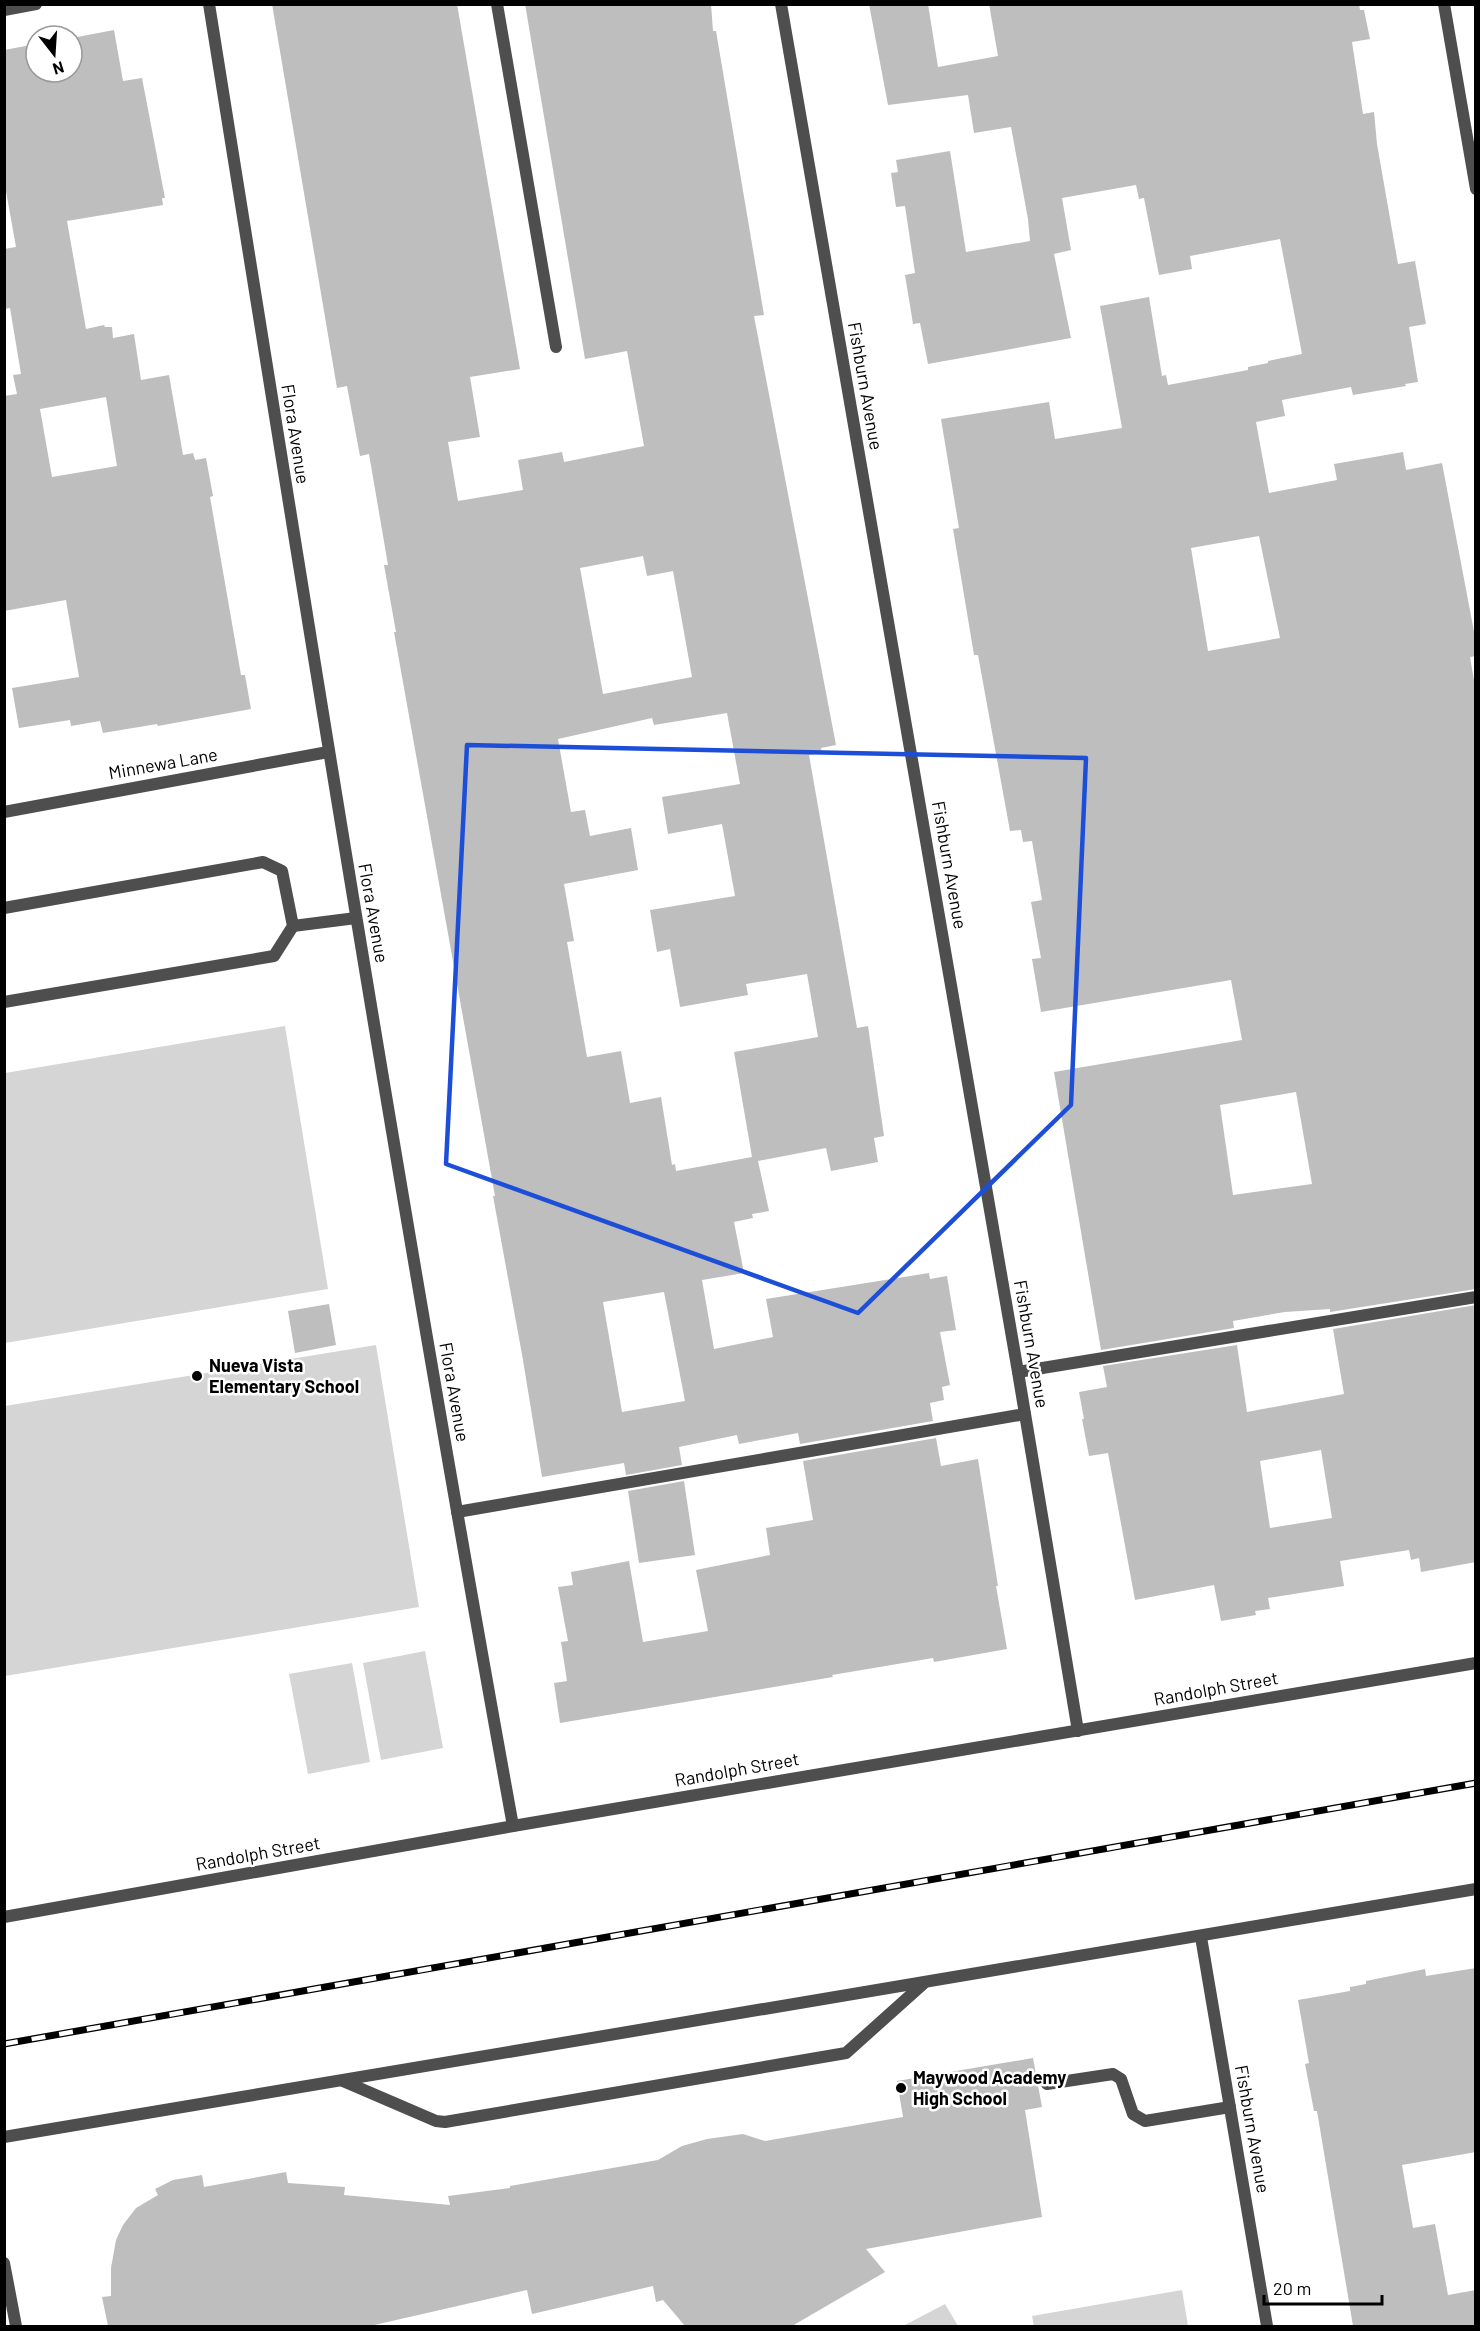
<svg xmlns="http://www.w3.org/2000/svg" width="1480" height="2331" font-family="Barlow,sans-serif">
<rect width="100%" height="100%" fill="#fff"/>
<g fill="#d5d5d5">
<path d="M285,1026L328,1289L5,1343V1073Z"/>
<path d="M376,1345L419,1607L5,1676V1406Z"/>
<path d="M425,1651L443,1748L381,1760L363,1663Z"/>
<path d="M352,1663L370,1762L308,1774L289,1674Z"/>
<path d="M1182,2290L1188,2326H1034L1032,2316Z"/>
<path d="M945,2304L958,2326H903Z"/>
</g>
<g fill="#bebebe" fill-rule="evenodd">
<path d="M272,4H457L520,369L470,377L480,437L448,442L458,501L523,490L518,460L562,452L564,462L644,446L627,351L585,359L525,4H711L713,31H716L764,315L754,316L836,745L821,748L822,753L809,755L857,1028L868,1026L884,1136L874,1138L878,1162L831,1171L826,1148L758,1161L769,1211L752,1214L753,1218L734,1222L744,1273L702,1280L714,1349L773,1337L766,1299L929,1273L930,1279L947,1276L956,1330L940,1332L950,1385L942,1387L944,1400L930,1403L933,1421L800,1444L798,1433L739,1444L737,1435L679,1447L682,1465L626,1475L624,1463L542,1477L523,1360L493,1196H495L394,632H396L384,565H388L369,454L360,456L347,386L337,388ZM643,556L647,576L673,571L692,677L603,694L580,568ZM727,713L740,784L662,797L668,834L722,824L735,896L650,910L657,952L670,949L680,1007L748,995L746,984L807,974L818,1037L734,1052L752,1157L676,1171L675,1164L672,1165L661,1097L630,1103L621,1051L587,1057L567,942L574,941L564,884L638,870L631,828L590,836L585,810L571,812L558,739L652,718L654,725ZM664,1292L685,1401L622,1412L603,1302Z"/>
<path d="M869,4H928L938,67L998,56L989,4H1359L1360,10H1364L1370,39L1352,42L1363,114L1374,112L1377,144L1398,264L1415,261L1426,324L1409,327L1418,382L1405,384L1406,386L1353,395L1351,387L1282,400L1285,416L1256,422L1269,493L1337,480L1334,464L1403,452L1406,470L1442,463L1476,642V656L1470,657L1476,692V1289L1330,1312V1309L1285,1312L1233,1321L1234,1328L1101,1350L1054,1072L1242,1040L1231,980L1041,1012L1032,959L1041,958L1031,902L1042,900L1032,841L1023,842L1021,830L1010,831L978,655H974L953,529L959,528L941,419L1049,402L1055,439L1122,428L1100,306L1149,297L1162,376L1166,375L1168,385L1248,370V367L1268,363V361L1302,354L1280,239L1190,256L1192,269L1159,275L1144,198L1139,199L1136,185L1062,198L1071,250L1054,254L1071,338L928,364L920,323L913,324L905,275L915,273L905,206L896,207L891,173L898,172L896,160L950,151L966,252L1030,241L1028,219L1011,127L974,133L968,95L888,105ZM1259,536L1280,638L1208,651L1191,548ZM1296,1092L1312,1184L1233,1195L1220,1105Z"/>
<path d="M114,30L123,81L142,78L165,198H162L163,205L67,221L86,329L104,325L105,327H112L113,338L134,334L141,380L169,375L183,455L193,453L195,460L206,458L213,496L210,497L241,675H245L251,709L158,726L157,724L103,733L100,721L71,726L70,720L19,728L12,688L79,677L66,600L4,611V396L17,394L13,375L21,374L10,308L4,309V249L16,247L4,180V50L36,44V72H72V38ZM106,397L117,466L52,477L40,409Z"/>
<path d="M329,1304L336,1345L295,1353L288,1311Z"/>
<path d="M1476,1305V1562L1421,1572L1419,1558L1411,1560L1409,1550L1340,1561L1344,1586L1268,1598L1270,1609L1255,1611L1256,1615L1221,1621L1214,1585L1135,1600L1108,1453L1089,1456L1082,1419H1084L1079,1392L1107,1387L1103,1366L1237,1345L1247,1412L1344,1394L1333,1329ZM1321,1450L1332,1518L1270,1528L1260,1461Z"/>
<path d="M936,1438L941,1466L978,1459L998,1586H996L1007,1649L934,1662L933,1658L832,1675L833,1677L560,1723L554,1683L567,1681L561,1642L568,1641L558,1587L573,1585L571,1572L629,1561L643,1642L708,1631L696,1570L770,1555L766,1528L813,1520L803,1461Z"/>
<path d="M684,1481L695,1555L639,1563L628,1491Z"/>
<path d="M1476,1968V2152L1402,2165L1413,2228L1435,2224L1448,2295L1476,2290V2326H1353L1317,2111H1314L1305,2064L1309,2063L1298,2000L1350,1991V1987L1366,1984V1981L1425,1969L1426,1976Z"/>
<path d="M1033,2058L1042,2107L1025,2110L1042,2217L866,2249L885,2272L792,2326H685L663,2300L656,2302L653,2286L532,2314L527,2290L370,2326H108L102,2297L111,2296V2268L116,2240L123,2225L136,2208L158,2195L155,2189L173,2180L202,2175L204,2187L286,2172L288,2183L345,2187L344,2195L450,2205L448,2196L510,2188V2186L658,2160L682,2146L707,2139L743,2134L765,2141L903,2117L897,2081Z"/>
</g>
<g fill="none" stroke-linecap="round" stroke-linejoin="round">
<g stroke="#4e4e4e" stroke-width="12">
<path d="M497,4L556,347"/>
<path d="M4,10L36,4"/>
<path d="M4,908L263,862L282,871L293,926L274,956L4,1002"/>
<path d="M293,926L356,918"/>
<path d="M1018,1372L1476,1297"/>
<path d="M457,1512L1025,1414"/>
<path d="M343,2081L436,2121L445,2122L846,2053L923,1984"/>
<path d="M1047,2084L1113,2074L1121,2079L1133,2114L1145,2121L1230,2107"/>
</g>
<g stroke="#4e4e4e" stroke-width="12">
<path d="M209,4C306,612 403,1220 513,1826"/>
<path d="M781,4L1018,1372L1078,1731"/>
<path d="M4,812L328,752"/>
<path d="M1201,1937L1267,2326"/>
<path d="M4,2263L16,2326"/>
</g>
<g stroke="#4e4e4e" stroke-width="12">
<path d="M1444,4L1476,189"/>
<path d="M4,1917L513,1826L1476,1663"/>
<path d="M4,2137L1476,1889"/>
</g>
<g stroke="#000" stroke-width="7">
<path id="rail" d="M4,2044L1476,1783"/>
</g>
<use href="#rail" stroke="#fff" stroke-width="4.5" stroke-dasharray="14" stroke-linecap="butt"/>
</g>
<path fill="none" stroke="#1d4ed8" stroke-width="4.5" stroke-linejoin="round" d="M467,745L1086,758L1071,1105L858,1313L446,1164Z"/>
<g fill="#000" stroke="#fff" stroke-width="2">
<circle cx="197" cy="1376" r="6"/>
<circle cx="901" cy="2088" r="6"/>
</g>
<g text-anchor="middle" stroke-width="5" stroke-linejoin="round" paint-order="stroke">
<g font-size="18" fill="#000" stroke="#fff">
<text transform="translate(865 386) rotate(80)" y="6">Fishburn Avenue</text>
<text transform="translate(295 434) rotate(81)" y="6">Flora Avenue</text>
<text transform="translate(163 764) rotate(-10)" y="6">Minnewa Lane</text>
<text transform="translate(949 865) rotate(80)" y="6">Fishburn Avenue</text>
<text transform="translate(373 913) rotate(80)" y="6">Flora Avenue</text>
<text transform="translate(1031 1344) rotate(80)" y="6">Fishburn Avenue</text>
<text transform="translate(454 1392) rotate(80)" y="6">Flora Avenue</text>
<text transform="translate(1216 1689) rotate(-10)" y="6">Randolph Street</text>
<text transform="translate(737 1770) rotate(-10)" y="6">Randolph Street</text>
<text transform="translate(258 1854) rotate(-10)" y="6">Randolph Street</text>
<text transform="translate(1252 2129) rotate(80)" y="6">Fishburn Avenue</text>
</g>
<g font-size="18" font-weight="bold" fill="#000" stroke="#fff" text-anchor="start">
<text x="209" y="1372">Nueva Vista<tspan x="209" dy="21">Elementary School</tspan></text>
<text x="913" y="2084">Maywood Academy<tspan x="913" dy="21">High School</tspan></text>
</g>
</g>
<rect width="1480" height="2331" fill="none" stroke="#000000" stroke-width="12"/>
<g transform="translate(54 54) rotate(163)"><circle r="28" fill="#ffffff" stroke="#999999" stroke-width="1.5"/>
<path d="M0-4.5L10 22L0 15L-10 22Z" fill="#000000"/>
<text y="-9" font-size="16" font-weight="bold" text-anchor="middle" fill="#000000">N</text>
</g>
<path d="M1264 2295v9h118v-9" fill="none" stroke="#000000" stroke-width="3"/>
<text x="1273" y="2295" font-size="18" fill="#000000" stroke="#ffffff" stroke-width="4.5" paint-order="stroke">20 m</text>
</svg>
